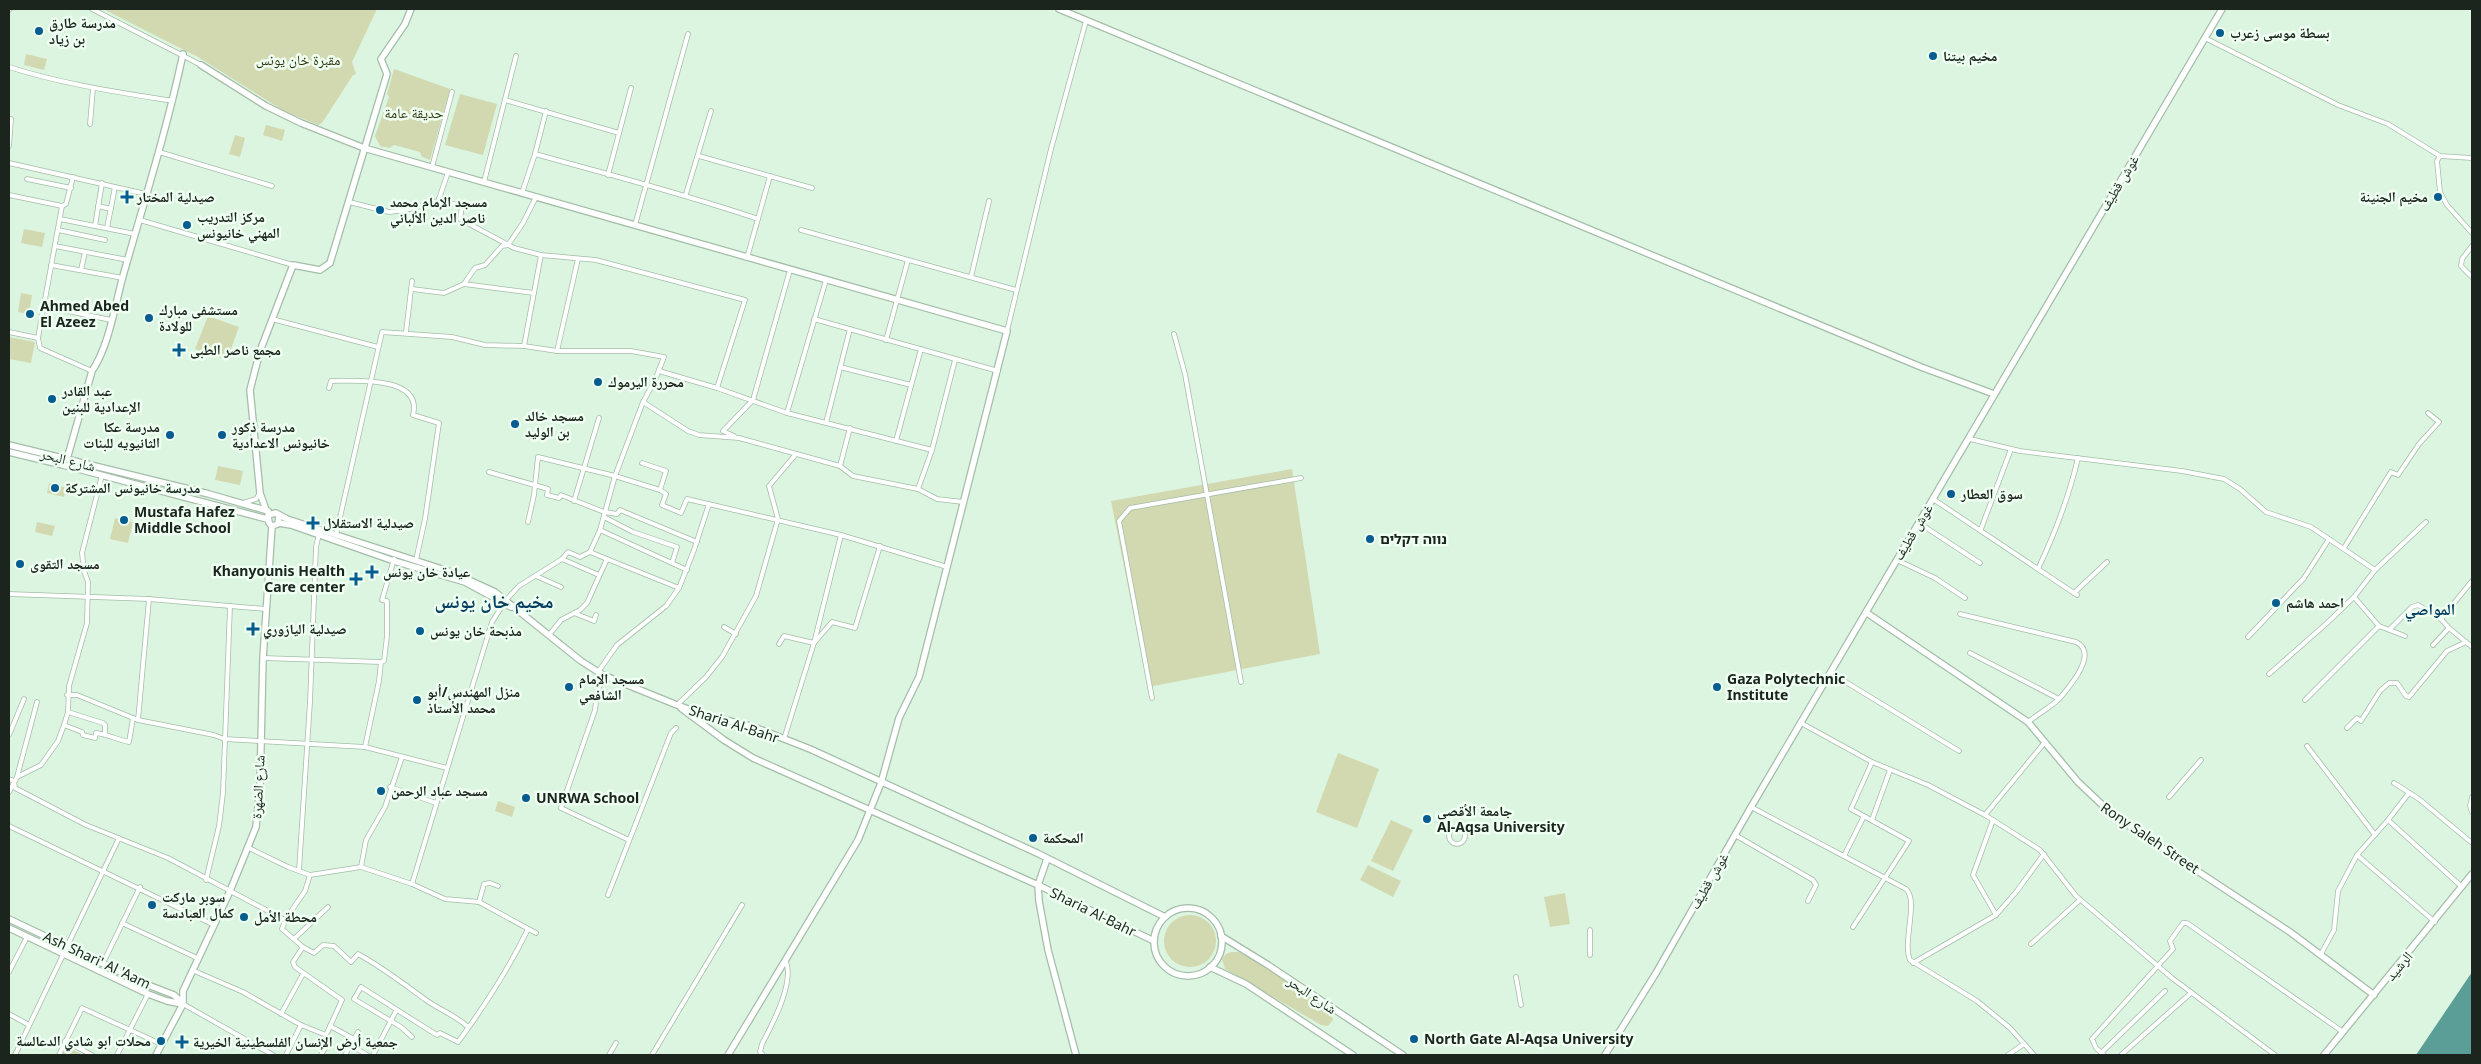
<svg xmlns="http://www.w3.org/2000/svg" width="2481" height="1064" font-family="'Noto Sans','Noto Naskh Arabic','Noto Sans Hebrew',sans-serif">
<rect width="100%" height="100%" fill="#dbf5e0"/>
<g fill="#d2d9b0">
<path d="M103,9H377L352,62L356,74L353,75L322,123L318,125L284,111L198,57Z"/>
<path d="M26,54L47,59L44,70L24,65Z"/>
<path d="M394,69L450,89L430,160L422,157L420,152L394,145L389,148L380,146L375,136L389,97L387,94Z"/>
<path d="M460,94L497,104L483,155L445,145Z"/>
<path d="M266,125L285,130L282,141L263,135Z"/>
<path d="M235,135L245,138L240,157L229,154Z"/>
<path d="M24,229L45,233L42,247L21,243Z"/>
<path d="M21,293L32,295L29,314L18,312Z"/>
<path d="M208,316L239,327L227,360L195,349Z"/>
<path d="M9,337L35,342L31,363L9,359Z"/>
<path d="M218,466L243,471L240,485L215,480Z"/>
<path d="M1292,469L1320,654L1148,687L1111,501Z"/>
<path d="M49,483L67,488L64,497L47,493Z"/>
<path d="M115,518L133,522L128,543L110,539Z"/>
<path d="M37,522L55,526L52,536L35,532Z"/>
<path d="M1338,753L1379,769L1357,828L1316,812Z"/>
<path d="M498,801L515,807L512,817L495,811Z"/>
<path d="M1391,820L1413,830L1393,871L1371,861Z"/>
<path d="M1368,865L1401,881L1393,897L1360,880Z"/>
<path d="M1565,893L1570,924L1550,927L1544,897Z"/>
<circle cx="1190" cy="941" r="26"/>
<path d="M1231,952H1239L1261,964L1330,1011L1333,1020L1328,1026L1321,1025L1225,969L1222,959L1226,954Z"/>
<path d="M66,1046L81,1054V1055H62Z"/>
</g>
<path fill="#5b9e98" d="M2472,972V1055H2416Z"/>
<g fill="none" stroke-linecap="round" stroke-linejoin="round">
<g stroke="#a4bda9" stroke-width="5.5">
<g id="street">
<path d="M92,9L201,65"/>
<path d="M9,10L10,9"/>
<path d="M2205,38L2338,105L2388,124L2440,156L2472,158"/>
<path d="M9,67C62,84 117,92 173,101"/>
<path d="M505,100L619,133"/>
<path d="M90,124L93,88"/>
<path d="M9,146L11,119"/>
<path d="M159,152L272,186"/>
<path d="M535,154C610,175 685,194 758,219"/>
<path d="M699,156L812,188"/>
<path d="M2440,156L2437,161L2440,192L2447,205L2472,233"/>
<path d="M9,163L146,194"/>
<path d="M432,167L452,92"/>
<path d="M608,175L631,88"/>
<path d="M73,177L66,204L62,206L38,338L40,348L92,371"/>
<path d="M27,179L71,188"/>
<path d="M484,182L516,56"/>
<path d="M522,193L535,154L546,111"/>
<path d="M686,194L711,111"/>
<path d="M9,195L62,206"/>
<path d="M439,199L448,172"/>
<path d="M349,202L389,212L406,210L439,201V199L462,207L460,219L514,248L541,255L596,260L745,300L717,388"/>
<path d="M98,206L111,209"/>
<path d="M60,219L135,234"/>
<path d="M140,220L293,265"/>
<path d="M635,225L688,34"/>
<path d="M95,226L102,183"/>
<path d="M107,228L115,187"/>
<path d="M58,230L105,240"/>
<path d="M801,230L1016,290"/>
<path d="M55,246L128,260"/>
<path d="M2472,246L2462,259L2461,266L2472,277"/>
<path d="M747,258L770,176"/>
<path d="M51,265L123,278"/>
<path d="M81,270L85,252"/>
<path d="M971,277L989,201"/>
<path d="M464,284L534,293"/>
<path d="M412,289L444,293L464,284L475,268L485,265L502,246L508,245L523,223L536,197"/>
<path d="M44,306L111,320"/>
<path d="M272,319L378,347"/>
<path d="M814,319L998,371"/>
<path d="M1007,331L1051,149L1086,21"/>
<path d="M9,332L38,338"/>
<path d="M406,332L412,281"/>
<path d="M1174,334L1185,374L1241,682"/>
<path d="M886,340L908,260"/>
<path d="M524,346L541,255"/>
<path d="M557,351L578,259"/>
<path d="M840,367L911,385"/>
<path d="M659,371L717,388L787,413L932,450"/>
<path d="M329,388L331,381C353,381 423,375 413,415L439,423L425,519L416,560"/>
<path d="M643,402L688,431L699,435L739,438L840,466L853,476L918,489L937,499L963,502"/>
<path d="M787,413L826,280"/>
<path d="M826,423L850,329"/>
<path d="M734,436L723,431L753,400L790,270"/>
<path d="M1970,439L2020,451L2182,471L2224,479L2240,489L2266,512L2311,527L2375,570"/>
<path d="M896,441L921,349"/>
<path d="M642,463L666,471L660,490"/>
<path d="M840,466L850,428"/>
<path d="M489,472L548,489L547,495L559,498L561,495L604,512L617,514L620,510L697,542"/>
<path d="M918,489L932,450L955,360"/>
<path d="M1933,499L2077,595"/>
<path d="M574,501L599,418"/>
<path d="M243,503L256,499L260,493"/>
<path d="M604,517L633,532L677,547L672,563"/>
<path d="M528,522L534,495L538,457L615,476L660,490L666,494L662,505L681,513L687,499L841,535L947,567"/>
<path d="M1919,523L1980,563"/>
<path d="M1981,529L2011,449"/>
<path d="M600,530L687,570"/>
<path d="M336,535L382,332L452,337L485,345L524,346L557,351H631L664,357L655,380L643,402L615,476L600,530L590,552L580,557L568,552L562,559L519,586L506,600L492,622L412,884"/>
<path d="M2344,548L2391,472L2398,475L2419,444L2439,422L2428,413"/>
<path d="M562,559L599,575"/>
<path d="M607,559L679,588"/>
<path d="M1897,560L1935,578L1965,598"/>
<path d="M2038,569C2055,533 2069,497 2078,458"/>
<path d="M536,576L561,587"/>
<path d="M2074,593L2107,562"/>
<path d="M9,594L149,599L266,609"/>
<path d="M2354,597L2379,626L2405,636"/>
<path d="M574,613L594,621L596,615"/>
<path d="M1960,614L2076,642C2099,653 2070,686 2060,698C2051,707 2038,714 2028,722"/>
<path d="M2441,619L2472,581"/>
<path d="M724,627L736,634"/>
<path d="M2390,629L2412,607L2418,605L2441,619L2449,628L2472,647"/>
<path d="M549,635L561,620L580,610L587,603L607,559L590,552"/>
<path d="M2248,637L2304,578L2329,539"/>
<path d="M779,644L784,636L814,643L832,622L855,628L880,546"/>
<path d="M2433,645L2449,628"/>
<path d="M1970,653L2059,699"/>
<path d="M263,658L381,662"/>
<path d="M598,672L617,645L666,606L679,588L694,550L709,504"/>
<path d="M1831,673L1959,751"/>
<path d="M2269,674L2327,623L2354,597L2375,570L2426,522"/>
<path d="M603,675L597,694L595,710L561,808L629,840"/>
<path d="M67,695H77L138,720L214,735L224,739L365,747L447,768"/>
<path d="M1152,698L1119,521L1130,508L1301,478"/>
<path d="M2305,700L2379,626"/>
<path d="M677,705L706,677L722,657L756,596L778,519L769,486L796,454"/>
<path d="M68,712L103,723L105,725V733"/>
<path d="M138,720L149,599"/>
<path d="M1801,723L1872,762L1928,785L1985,815L2040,850L2076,896L2172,978L2275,1055"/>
<path d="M64,725L82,732L83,735L95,738L96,733C107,734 118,740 129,742L133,718"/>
<path d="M2347,728L2357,718L2361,721L2380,691L2389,683H2397L2406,696L2409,697L2447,651L2466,642"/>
<path d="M9,735L24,699"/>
<path d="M784,739L814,643L841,535"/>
<path d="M2307,746L2375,835"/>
<path d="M365,747L379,681L381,662L384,661L387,636V601L382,600L394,559"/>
<path d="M17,777L37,702"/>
<path d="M9,779L14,781L15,788L86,825L168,858L285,920L282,929L303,947L293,962L295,967L342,1000L326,1035L325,1041L327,1045L321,1055"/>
<path d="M2394,783L2419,799L2472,843"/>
<path d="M390,787L436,803"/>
<path d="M9,792L17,777L41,765L58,741L64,725L68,712L69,686L87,623L88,582L84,571L82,553L102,475"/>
<path d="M2169,797L2201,760"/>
<path d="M2472,797L2470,806L2472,812"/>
<path d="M1751,807L1906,889C1919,901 1902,942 1910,960L1977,1001L2010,1028L2034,1055"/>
<path d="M1985,815L2045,742"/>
<path d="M1872,820L1890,770"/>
<path d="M1993,820L1973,875L1996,915"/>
<path d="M2388,820L2462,887"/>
<path d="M9,826L214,925"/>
<circle cx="1457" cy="836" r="8"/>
<path d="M1735,835L1813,880L1816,885L1808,901"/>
<path d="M249,848L288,867L310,875L361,867L412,884L445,899L479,902L484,884L490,883L498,886"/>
<path d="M2357,855L2435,922"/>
<path d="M1844,856L1864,816"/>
<path d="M361,867L366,840L385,807L402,757"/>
<path d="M299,870L310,702L316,547L319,534"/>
<path d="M206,880L219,826L223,793L230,606"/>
<path d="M608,895L671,733L676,728"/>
<path d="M479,902L536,933"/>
<path d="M285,920L305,891L310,875"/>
<path d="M122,923L197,958"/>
<path d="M1853,927L1909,841L1851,809L1872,762"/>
<path d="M295,938L328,907"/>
<path d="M2031,944L2080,900"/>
<path d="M303,947L314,953L323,945L334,946L351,962L358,954C382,967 404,984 426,1000C440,1010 455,1015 468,1027"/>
<path d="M2321,954L2334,930L2338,891L2357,855L2388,820L2409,793"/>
<path d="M1590,955V930"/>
<path d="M103,963L140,887"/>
<path d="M1913,963L1996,915L2017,891L2044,854"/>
<path d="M192,970L243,992L301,1025L326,1035"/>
<path d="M9,972L27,937"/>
<path d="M1516,977L1521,1005"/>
<path d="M183,1004L273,1055"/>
<path d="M9,1014L29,1025"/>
<path d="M281,1014L303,974"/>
<path d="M330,1026L354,1039"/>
<path d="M358,1032L351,1045L367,1055"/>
<path d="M412,1037L401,1027L354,999L361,987L432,1032L437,1035L440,1033L458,1042C484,1007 509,968 528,929"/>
<path d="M65,1041L92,1055"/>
<path d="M2101,1053L2165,991"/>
<path d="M15,1055L119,838"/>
<path d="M59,1055L82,1008L161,1044"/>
<path d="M117,1055L148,994"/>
<path d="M286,1055L301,1025"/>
<path d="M345,1055L351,1045"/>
<path d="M373,1055L396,1011"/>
<path d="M609,1055L616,1043"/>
<path d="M652,1055L742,905"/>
<path d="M763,1055L760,1052L762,1044C772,1025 796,980 785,960"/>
<path d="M2008,1055L2024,1044"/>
<path d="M2104,1055L2096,1048L2092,1039L2173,949L2170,941L2183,923H2187L2343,1032"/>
<path d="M2121,1055L2191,993"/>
</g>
</g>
<g stroke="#a4bda9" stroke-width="8">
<g id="secondary">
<path d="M1059,9L1921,367L1994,394"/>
<path d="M201,65L266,106L301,123L364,148L1007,331L919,677L899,718L881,783L858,840L728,1055"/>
<path d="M9,445L209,494L268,511"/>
<path d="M9,452L63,465L267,519"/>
<path d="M67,459L92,371C109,346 115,305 123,276C144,202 167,129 183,54"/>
<path d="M266,510L260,493L250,390L260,351L293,265L320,270L330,263L387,74L381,59L405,24L411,9"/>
<path d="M279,515L278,524L272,526L269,523L268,515L276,513L287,519L451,572L495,592L581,661L603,675L677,705L705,715L754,727L810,749L1037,853L1165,917"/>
<path d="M279,523L291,525L394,561L465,582L511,607"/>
<path d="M1867,613L2028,722L2078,782L2114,816L2290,932L2374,995"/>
<path d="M681,708L724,740L753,758L1038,885L1154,941"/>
<path d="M1047,859L1038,885L1039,901L1048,950L1076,1055"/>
<circle cx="1188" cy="942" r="34"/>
<path d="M9,919L148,985L174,995L183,1004"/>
<path d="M9,928L148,994L167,1001L183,1004"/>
<path d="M1221,936L1268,965L1403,1055"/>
<path d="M1210,967L1246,984L1353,1055"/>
<path d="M156,1055L183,1004V991L230,891L256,827L260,786L263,658L272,526"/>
<path d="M1605,1055L1656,973L1751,807L2222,9"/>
<path d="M2324,1055L2472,874"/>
</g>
</g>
<use href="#street" stroke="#fff" stroke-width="4"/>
<use href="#secondary" stroke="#fff" stroke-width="5.5"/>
</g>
<g fill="#045d8e" stroke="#effff2" stroke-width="2">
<circle cx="39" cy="31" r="5"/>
<circle cx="2220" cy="33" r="5"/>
<circle cx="1933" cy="56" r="5"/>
<path d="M124.5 189.5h5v5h5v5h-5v5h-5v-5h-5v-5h5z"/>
<circle cx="2438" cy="197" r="5"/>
<circle cx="380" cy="210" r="5"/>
<circle cx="187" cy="225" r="5"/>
<circle cx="30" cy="314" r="5"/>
<circle cx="149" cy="318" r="5"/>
<path d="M176.5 342.5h5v5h5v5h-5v5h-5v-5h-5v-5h5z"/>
<circle cx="598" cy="382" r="5"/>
<circle cx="52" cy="399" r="5"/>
<circle cx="515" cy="424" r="5"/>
<circle cx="170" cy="435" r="5"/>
<circle cx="222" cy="435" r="5"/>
<circle cx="55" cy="488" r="5"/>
<circle cx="1951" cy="494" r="5"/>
<circle cx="124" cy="520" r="5"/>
<path d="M310.5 515.5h5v5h5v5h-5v5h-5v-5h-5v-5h5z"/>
<circle cx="1370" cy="539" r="5"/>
<circle cx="20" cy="564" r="5"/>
<path d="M369.5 564.5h5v5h5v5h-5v5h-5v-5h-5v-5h5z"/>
<path d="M353.5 571.5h5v5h5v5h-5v5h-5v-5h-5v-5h5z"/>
<circle cx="2276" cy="603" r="5"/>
<path d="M250.5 621.5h5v5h5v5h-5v5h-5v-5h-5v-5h5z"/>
<circle cx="420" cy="631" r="5"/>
<circle cx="569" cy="687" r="5"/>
<circle cx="1717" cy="687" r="5"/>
<circle cx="417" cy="700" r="5"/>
<circle cx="381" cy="791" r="5"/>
<circle cx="526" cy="798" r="5"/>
<circle cx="1427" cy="819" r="5"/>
<circle cx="1033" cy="838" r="5"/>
<circle cx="152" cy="905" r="5"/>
<circle cx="244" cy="917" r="5"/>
<circle cx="1414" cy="1039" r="5"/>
<circle cx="161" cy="1041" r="5"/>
<path d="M179.5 1034.5h5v5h5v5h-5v5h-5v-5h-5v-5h5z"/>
</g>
<g text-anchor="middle" stroke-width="5" stroke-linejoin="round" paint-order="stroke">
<g font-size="14" font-weight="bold" fill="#1b241d" stroke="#effff2" text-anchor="start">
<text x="49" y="28">مدرسة طارق<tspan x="49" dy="16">بن زياد</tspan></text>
<text x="2230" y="38">بسطة موسى زعرب</text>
<text x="1943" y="61">مخيم بيتنا</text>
<text x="137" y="202">صيدلية المختار</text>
<text x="2428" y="202" text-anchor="end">مخيم الجنينة</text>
<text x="390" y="207">مسجد الإمام محمد<tspan x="390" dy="16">ناصر الدين الألباني</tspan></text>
<text x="197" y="222">مركز التدريب<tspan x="197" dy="16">المهني خانيونس</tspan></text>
<text x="40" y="311">Ahmed Abed<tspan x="40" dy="16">El Azeez</tspan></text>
<text x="159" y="315">مستشفى مبارك<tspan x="159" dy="16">للولادة</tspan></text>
<text x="190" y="355">مجمع ناصر الطبى</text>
<text x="608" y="387">محررة اليرموك</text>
<text x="62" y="396">عبد القادر<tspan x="62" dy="16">الإعدادية للبنين</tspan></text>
<text x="525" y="421">مسجد خالد<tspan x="525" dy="16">بن الوليد</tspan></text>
<text x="160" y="432" text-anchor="end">مدرسة عكا<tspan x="160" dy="16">الثانيويه للبنات</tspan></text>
<text x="232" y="432">مدرسة ذكور<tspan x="232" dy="16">خانيونس الاعدادية</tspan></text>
<text x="65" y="493">مدرسة خانيونس المشتركة</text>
<text x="1961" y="499">سوق العطار</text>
<text x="134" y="517">Mustafa Hafez<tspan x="134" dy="16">Middle School</tspan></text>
<text x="323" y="528">صيدلية الاستقلال</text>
<text x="1380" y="544">נווה דקלים</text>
<text x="30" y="569">مسجد التقوى</text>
<text x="345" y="576" text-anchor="end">Khanyounis Health<tspan x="345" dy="16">Care center</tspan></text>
<text x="383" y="577">عيادة خان يونس</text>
<text x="2286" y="608">احمد هاشم</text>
<text x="263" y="634">صيدلية اليازوري</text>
<text x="430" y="636">مذبحة خان يونس</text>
<text x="579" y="684">مسجد الإمام<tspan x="579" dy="16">الشافعي</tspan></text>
<text x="1727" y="684">Gaza Polytechnic<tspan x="1727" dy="16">Institute</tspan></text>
<text x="427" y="697">منزل المهندس/أبو<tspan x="427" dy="16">محمد الأستاذ</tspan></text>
<text x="391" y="796">مسجد عباد الرحمن</text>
<text x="536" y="803">UNRWA School</text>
<text x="1437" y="816">جامعة الأقصى<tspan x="1437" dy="16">Al-Aqsa University</tspan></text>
<text x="1043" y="843">المحكمة</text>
<text x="162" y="902">سوبر ماركت<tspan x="162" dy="16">كمال العبادسة</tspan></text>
<text x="254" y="922">محطة الأمل</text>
<text x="1424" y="1044">North Gate Al-Aqsa University</text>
<text x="151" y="1046" text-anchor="end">محلات ابو شادي الدعالسة</text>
<text x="193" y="1047">جمعية أرض الإنسان الفلسطينية الخيرية</text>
</g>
<g font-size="14" fill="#30340c" stroke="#effff2">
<text x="298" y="65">مقبرة خان يونس</text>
<text x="414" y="118">حديقة عامة</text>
</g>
<g font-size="14" fill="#1b241d" stroke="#effff2">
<text transform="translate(2119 183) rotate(-59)" y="5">غوش قطيف</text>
<text transform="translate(68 460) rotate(14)" y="5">شارع البحر</text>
<text transform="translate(1913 532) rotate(-59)" y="5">غوش قطيف</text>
<text transform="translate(734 724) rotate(18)" y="5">Sharia Al-Bahr</text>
<text transform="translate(258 787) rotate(-87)" y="5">شارع الضهرة</text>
<text transform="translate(2150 838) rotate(34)" y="5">Rony Saleh Street</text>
<text transform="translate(1709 881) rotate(-60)" y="5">غوش قطيف</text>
<text transform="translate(1093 912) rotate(26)" y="5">Sharia Al-Bahr</text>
<text transform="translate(97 960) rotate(25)" y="5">Ash Shari' Al 'Aam</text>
<text transform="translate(2399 966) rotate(-50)" y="5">الرشيد</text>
<text transform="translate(1312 995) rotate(34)" y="5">شارع البحر</text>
</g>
<g font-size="16" font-weight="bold" fill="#053e60" stroke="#effff2">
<text x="2430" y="615">المواصي</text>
</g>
<g font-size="19" font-weight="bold" fill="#053e60" stroke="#effff2">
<text x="494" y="608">مخيم خان يونس</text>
</g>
</g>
<rect width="2481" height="1064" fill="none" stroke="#1b241d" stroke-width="20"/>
</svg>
